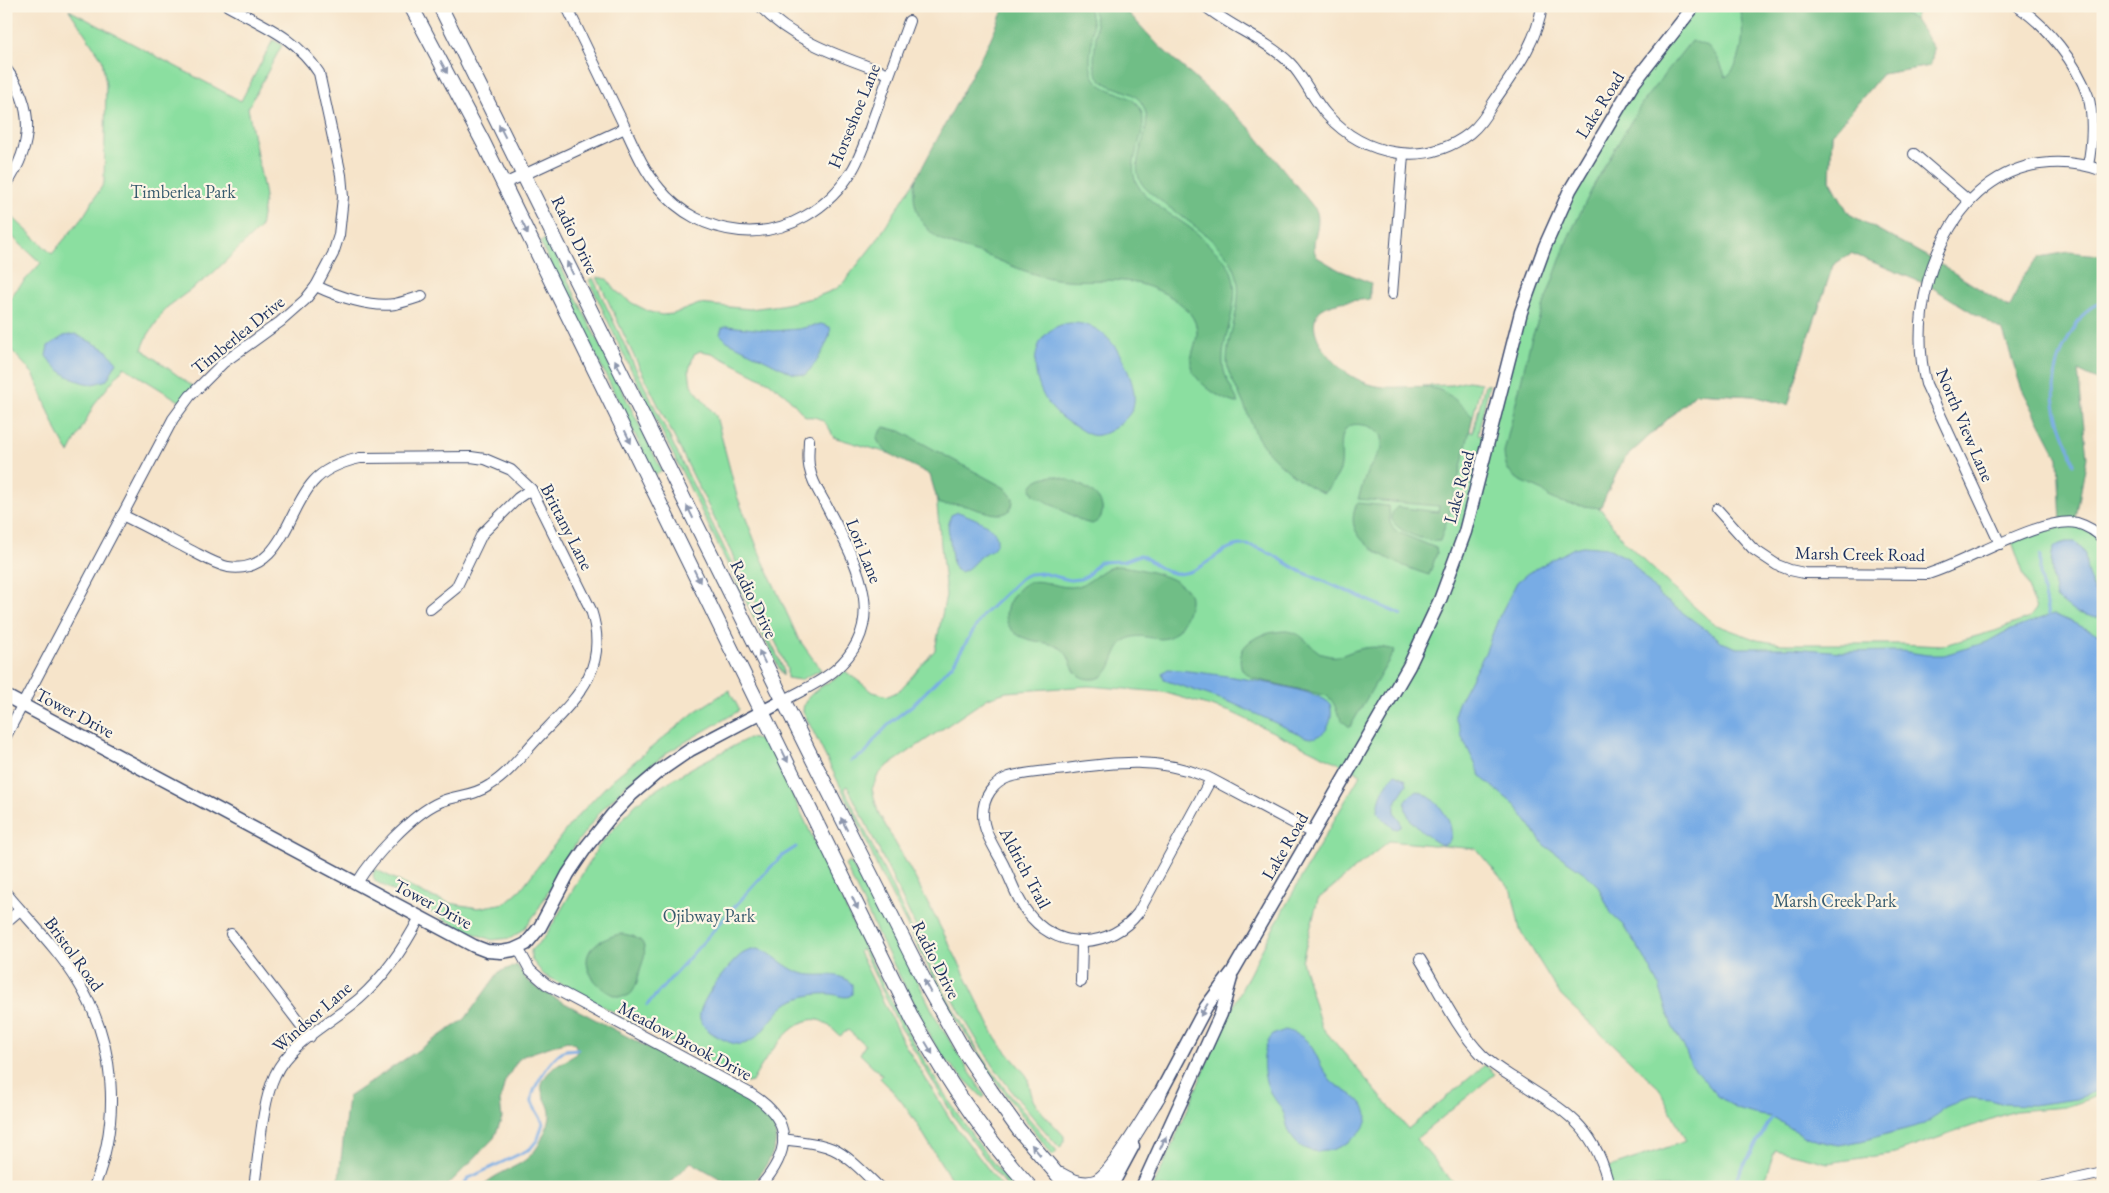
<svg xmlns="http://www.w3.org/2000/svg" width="2109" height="1193" font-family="'EB Garamond',serif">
<rect width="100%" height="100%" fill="#fcf5e5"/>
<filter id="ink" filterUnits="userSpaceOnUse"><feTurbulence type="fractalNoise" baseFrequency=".02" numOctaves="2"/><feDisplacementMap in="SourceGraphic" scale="10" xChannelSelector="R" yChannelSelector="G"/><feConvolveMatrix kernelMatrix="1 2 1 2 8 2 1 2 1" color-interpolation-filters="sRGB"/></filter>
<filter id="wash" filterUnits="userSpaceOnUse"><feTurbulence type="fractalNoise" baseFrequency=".0096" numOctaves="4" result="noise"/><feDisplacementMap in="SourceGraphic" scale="20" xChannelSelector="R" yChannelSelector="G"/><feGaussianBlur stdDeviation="1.12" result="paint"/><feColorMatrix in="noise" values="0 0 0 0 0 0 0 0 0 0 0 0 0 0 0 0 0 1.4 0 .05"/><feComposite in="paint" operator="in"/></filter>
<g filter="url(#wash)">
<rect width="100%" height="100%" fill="#f6e4ca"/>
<g fill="#8bdfa0" stroke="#53877f">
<path d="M1011,6H1114L1309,264L1370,286V297L1298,305L1330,364L1373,393L1473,432L1485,384L1489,385L1478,434L1490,438L1521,312L1592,150L1694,6H1917L1915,20L1934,49L1930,66L1882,74L1832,134L1830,180L1849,214L1935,261L1928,285L1851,253L1833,265L1805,348L1788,405L1754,396L1696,393L1623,460L1600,508L1623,540L1672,587L1714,624L1757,640L1782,644H1901L1941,646L1995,631L2029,618L2036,609L2011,539L2075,523L2103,539V1094L2065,1107L2015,1111L1895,1153L1828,1163L1775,1150L1762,1187H1609L1604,1169L1686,1141L1659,1088L1561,996L1520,930L1512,891L1476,849L1389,841L1318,899L1302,961L1321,1026L1408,1129L1485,1065L1495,1074L1416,1139L1457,1187H1153C1180,1131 1201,1073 1228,1017C1268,934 1314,854 1361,774L1231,712L1163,692L1088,686L1006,692L988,698L886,767L878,775L872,789L878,812L915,878L961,967L996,1039L1027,1076L1033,1100L1039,1109L1064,1136V1141L1060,1148C1034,1119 1008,1089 987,1056C932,971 894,876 847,786L844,788C890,879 929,976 986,1062C1007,1094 1032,1122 1057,1151L1053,1156L995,1080L950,1009L878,869L861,828L803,711C803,692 831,683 845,671L873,692L888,696L899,691L906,683L935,650L946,595L934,476L886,450L891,454L833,437C829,424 820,415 806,417L785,394L769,382L712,353L700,351L694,354L689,370L691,385L716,416L737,496L760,554L798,638L821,670L800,680L787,678V669L778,647L632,352L597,277L607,279L616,291L632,303L650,312L662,315L673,314L699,304L750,309L781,305L816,297L836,289L844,282L877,240L916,179L914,184Z"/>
<path d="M69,10L241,101L273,40L282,45L248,108L265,196L260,228L212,274L166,308L148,335L142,349L196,389L184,404L124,367L95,403L69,453L58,434L34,375L6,344V304L16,290L41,263L6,231V211L52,254L83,217L104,183L106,85L102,59Z"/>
<path d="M547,238L662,471L655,475L540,242Z"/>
<path d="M593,278L634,365L779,659L783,669V676L619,345L589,280Z"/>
<path d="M1468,381L1481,383L1473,417C1458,403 1445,390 1423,386L1452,385Z"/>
<path d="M729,690L739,709L737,712L668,752L626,785L600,812L575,845L536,913L523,930L511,938L492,940L464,930L375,881L373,875L375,869L426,895L450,903L478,908L505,903L521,889L571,823L612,780L696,711Z"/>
<path d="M749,738L764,741L771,750C844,897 905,1062 1013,1187H1007L1004,1183L954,1117L898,1023L862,949L859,952L902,1040L952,1122L1002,1187H957C930,1150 913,1108 880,1078L882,1075L860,1054L865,1045L848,1030L840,1036C833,1030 827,1022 818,1020C793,1014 762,1063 752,1082L747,1083L544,975L531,959V950L544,938L554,922L598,847L634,806L647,795L695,766Z"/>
<path d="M850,862L896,938L938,1022L985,1096L983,1098L944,1058L934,1043L878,934L845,865Z"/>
</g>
<g fill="#70be86" stroke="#467672">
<path d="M1005,6H1087L1088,8C1100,33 1084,55 1093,75C1102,96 1134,89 1142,113C1148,136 1125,161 1137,184C1147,203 1173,215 1189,227C1198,233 1204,240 1212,248C1219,255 1227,261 1231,271C1243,302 1221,335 1223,364C1224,378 1233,391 1239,403C1225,404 1192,380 1191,366C1190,354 1197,344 1197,332C1196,305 1158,288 1136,283C1110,277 1083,283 1056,279C1033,276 1010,265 988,256C974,251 959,248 945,242C921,230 909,205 916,179L990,40Z"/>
<path d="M1091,6H1122L1158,45L1250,128L1316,210C1323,226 1308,243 1317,257L1339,270L1371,283L1369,292L1370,299C1355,301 1335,300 1322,309C1304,322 1322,350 1334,362C1343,372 1357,380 1369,384C1391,392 1415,382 1437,389C1452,394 1463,407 1473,417L1452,505L1440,541C1427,543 1375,526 1397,507L1438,512L1439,506L1358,499L1367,472L1382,448V437C1378,430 1371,426 1363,425C1332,419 1345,456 1340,470C1337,478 1330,486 1324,493C1303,486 1269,457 1258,438C1251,425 1247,410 1240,396C1235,385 1227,374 1227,361C1227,331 1247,299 1234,268C1222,242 1184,219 1162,202C1156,197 1147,191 1142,184C1128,163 1150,137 1146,114C1140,85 1110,94 1098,76C1087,59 1104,32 1091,6Z"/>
<path d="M1738,6H1891L1915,20L1934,49L1930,66L1882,74L1832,134L1830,180L1849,214L1935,261L2010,308L2022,278L2040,257L2069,252L2098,255L2103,260V383L2078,371L2087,457L2075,523L2061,524L2058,458L2021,387L2003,331L1928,285L1851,253L1833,265L1805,348L1788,405L1754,396L1696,393L1623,460L1600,508C1585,506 1564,505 1550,498C1547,496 1545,492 1541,490C1520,480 1505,479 1504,452L1531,340L1568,238L1595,183L1627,128L1644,100L1691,41C1715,46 1717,56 1726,77C1744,64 1746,26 1738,6Z"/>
<path d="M884,427L900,431L1005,488L1013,498C1014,528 976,507 961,505C953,503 946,507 938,503L930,475C917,466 878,454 877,437Z"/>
<path d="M1054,476C1070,479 1106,492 1102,513C1101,519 1097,522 1092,524L1084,522L1034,495L1031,489C1034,478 1044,477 1054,476Z"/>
<path d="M1357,503L1389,506L1390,523L1395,531L1436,548L1437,553L1429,575C1407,568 1361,551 1354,526C1352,519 1354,510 1357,503Z"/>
<path d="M1117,566C1134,567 1182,576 1189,594C1192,601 1188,610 1186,616C1167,659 1146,625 1125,641C1111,651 1115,678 1093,679C1067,680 1075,656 1060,648C1044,639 1020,644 1009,626C1004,618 1006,608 1010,601C1031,562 1055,595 1081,585C1095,580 1101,568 1117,566Z"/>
<path d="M1288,631C1306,633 1312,654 1330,656C1341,658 1350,651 1360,649C1372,646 1383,647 1395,650L1350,727C1332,715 1340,706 1327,696L1252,678L1242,670C1232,641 1265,631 1288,631Z"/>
<path d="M623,934L633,936L641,941C648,949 643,961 640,970C638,978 636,991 629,995C610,1006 564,961 601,941C608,938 615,934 623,934Z"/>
<path d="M517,965L526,979L540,990L752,1103C793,1128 774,1159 749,1187H735L691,1162L666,1187H481C506,1164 530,1170 544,1134C547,1128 551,1119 550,1112C548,1099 537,1093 544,1079C552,1064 574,1060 578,1050L574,1043L567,1041L525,1055L518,1060L505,1081L500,1101L502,1118L494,1138L446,1187H338L348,1097L465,1019L499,972Z"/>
</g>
<g fill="#78ace5" stroke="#4a6ea2">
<path d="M1070,323C1103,322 1120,349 1130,377C1133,386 1136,397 1133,407C1130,416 1123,421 1116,427C1111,430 1105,434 1099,435C1091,437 1084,432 1078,428C1068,423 1058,416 1051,407C1029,380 1026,329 1070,323Z"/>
<path d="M821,324L830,327C833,337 813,370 804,375L792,373L727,341L720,334L722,328L727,326L773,331L799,329Z"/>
<path d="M75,334L105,349L117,362L107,380C102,381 96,384 91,384C73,382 56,370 46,356L48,346L64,336Z"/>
<path d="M958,512C970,516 1006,529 995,546C992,551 986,552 982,555C974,561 970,570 960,572L956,570L953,565L948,526L951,515Z"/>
<path d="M2066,542H2075L2082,549L2085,555L2087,572L2102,612L2097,618L2074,612L2056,598C2054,586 2047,556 2055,547C2058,544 2062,543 2066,542Z"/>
<path d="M1583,546L1608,548L1629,559L1660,596L1724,643L1737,648H1793L1842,652L1901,651L1927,655H1944L1987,642L2005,632L2053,614L2103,636V1088L2076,1099L2032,1105L2004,1104L1991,1100L1970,1098L1944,1107L1935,1117L1924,1124L1861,1141L1838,1145L1818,1141L1804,1136L1772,1117L1754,1114L1737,1109L1718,1096L1691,1065L1684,1047L1672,1026L1659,985L1643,955L1623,925L1612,915L1598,886L1586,874L1544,845L1516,806L1482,778L1462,737L1459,725L1455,719V712L1459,701L1485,653L1499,617L1517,582L1528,573L1574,548Z"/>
<path d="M1168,669C1195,671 1316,686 1330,704C1335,720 1325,742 1306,737L1232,703L1164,680L1162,673Z"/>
<path d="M1396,774L1406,780L1407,784C1403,791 1393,803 1395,811C1396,817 1401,819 1401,826L1398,829L1393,828L1378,813C1378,799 1385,782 1396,774Z"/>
<path d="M1417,791C1435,795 1460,826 1448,843L1442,845C1425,837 1386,806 1417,791Z"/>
<path d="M757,949C773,952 784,968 801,973C819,979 836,969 852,984V994C847,1000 839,995 831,994C819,993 806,995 794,1000C770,1009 759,1055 729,1042C719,1038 703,1030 700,1019C696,1004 730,963 742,954C747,951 752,950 757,949Z"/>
<path d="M1285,1030C1316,1037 1313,1057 1329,1078C1337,1089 1354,1093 1362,1104C1376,1121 1357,1138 1343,1145C1323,1156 1298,1154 1289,1131C1286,1124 1286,1116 1282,1110C1278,1102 1270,1095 1268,1087C1262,1073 1261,1048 1272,1036C1275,1033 1281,1032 1285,1030Z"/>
</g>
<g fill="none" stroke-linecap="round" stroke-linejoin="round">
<g stroke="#78ace5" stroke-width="3">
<path d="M2074,464C2071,449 2064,437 2060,424C2047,388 2056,355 2077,324C2083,315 2090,304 2103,303"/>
<path d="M2040,556V576L2048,615"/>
<path d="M851,761L866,753L875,739L892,721L915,703L953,664L983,615L1021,578L1029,574L1042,573L1070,580L1080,579L1087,576L1099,562L1124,561L1140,555C1152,560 1160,571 1173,573C1202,579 1218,543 1245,545C1266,547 1283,562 1300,571C1334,586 1368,600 1402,615"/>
<path d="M647,1005L763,875L782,856L796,847"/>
<path d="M1733,1184L1772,1117"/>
<path d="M462,1187L469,1178L530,1149L538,1139L543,1123C540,1116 534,1108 532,1102C530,1090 552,1057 563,1051C567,1049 573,1050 578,1049"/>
</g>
</g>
</g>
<g filter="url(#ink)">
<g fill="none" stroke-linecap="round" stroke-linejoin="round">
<g stroke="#3c4a6e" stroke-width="12">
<g id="minor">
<path d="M760,6C795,43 843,57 889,74"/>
<path d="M1205,6C1232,28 1265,39 1290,63C1304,77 1313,100 1327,115C1364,156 1425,168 1470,133C1480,125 1487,114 1493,103C1513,73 1537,43 1542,6"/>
<path d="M2017,6C2047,26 2076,62 2088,96C2094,115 2092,146 2088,165"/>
<path d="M567,7C585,44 603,82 621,119C632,142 642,168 659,188C679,213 708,228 740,231C787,235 830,208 853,169C864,150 870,126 878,106C888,77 899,49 909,21"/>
<path d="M6,69C35,107 33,146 6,185"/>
<path d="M1914,154L1969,201"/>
<path d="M504,184L625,128"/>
<path d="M316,286C337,296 371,308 395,304C404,302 413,299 422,296"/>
<path d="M1392,294L1403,155"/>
<path d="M1717,509L1753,549L1777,565L1790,570L1804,573L1928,574C1965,563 2042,516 2077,523C2087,526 2096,531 2103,539"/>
<path d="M122,515C145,526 167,538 190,550C202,556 215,564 228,567C281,575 287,511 313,482C325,468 342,462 360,458L471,457L485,459L511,470L531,489L591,610C611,671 574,700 536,740C521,756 508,774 490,785C474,796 457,795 440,802C412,814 372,858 357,883"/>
<path d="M2000,544L1926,384C1904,298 1949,168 2050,163C2069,162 2085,164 2103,171"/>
<path d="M430,609L456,588L482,534L518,498L531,489"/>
<path d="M783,701C800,691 820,683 835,670C893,620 853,558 826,505C820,494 812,482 810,470C807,461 809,450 809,440"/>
<path d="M6,736L173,419L190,396L223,363L280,322L305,300L316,286L333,254L339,235L343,197L341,175L319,73C296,37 264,26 228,6"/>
<path d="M1211,779L1138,913C1111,948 1061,951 1032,918C1018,903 1012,882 1003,864C996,850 983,832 983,815C983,797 993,783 1009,777C1028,772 1047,771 1066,769C1117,762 1158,757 1207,777L1211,779L1312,833"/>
<path d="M6,893C30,922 59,950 78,982C116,1044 121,1120 94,1187"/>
<path d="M6,922L20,910"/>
<path d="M231,934L310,1037"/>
<path d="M518,948L530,970L546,984L751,1094C794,1121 791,1151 760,1187"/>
<path d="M1420,959C1439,990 1456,1028 1482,1055C1492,1065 1504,1072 1515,1079C1564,1111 1596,1125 1609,1187"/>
<path d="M1081,982L1082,942"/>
<path d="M783,1139C800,1142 818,1142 833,1149C850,1157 865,1174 879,1187"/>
<path d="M254,1187C259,1155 262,1102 275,1075C289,1043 333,1021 359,999C385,976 404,948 420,917"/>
<path d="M2040,1187L2103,1173"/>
</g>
</g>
<g stroke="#3c4a6e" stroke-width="15">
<g id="tertiary">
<path d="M6,696L474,946L487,951L501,952L513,950L526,944L540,927L568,874L587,846L612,815L631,795L658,772L690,750L783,701"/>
<path d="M1155,1103L1206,1007L1233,971L1409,666L1440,600L1465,532L1521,312L1545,246L1570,190L1633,84L1694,6"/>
<path d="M1111,1187L1133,1146"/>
<path d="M1142,1187L1221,1014L1231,978"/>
</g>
</g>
<g stroke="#3c4a6e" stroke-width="16">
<g id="secondary">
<path d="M411,6L483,142L913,1020C946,1079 984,1136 1030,1187"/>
<path d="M440,6L808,750L928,988L964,1051L991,1091L1019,1130L1068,1187"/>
<path d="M1061,1175C1071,1181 1083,1186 1095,1182C1112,1176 1147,1113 1159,1095"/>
</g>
</g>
<use href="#minor" stroke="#fff" stroke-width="10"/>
<use href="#tertiary" stroke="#fff" stroke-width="12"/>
<use href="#secondary" stroke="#fff" stroke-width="14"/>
</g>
<defs><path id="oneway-solid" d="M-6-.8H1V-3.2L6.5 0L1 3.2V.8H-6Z" transform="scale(1.25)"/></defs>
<g fill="#8d97ae">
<use href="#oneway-solid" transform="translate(444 67) rotate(62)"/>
<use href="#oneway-solid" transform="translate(502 131) rotate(-117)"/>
<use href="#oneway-solid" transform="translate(525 228) rotate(64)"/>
<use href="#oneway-solid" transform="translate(570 268) rotate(-116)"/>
<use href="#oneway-solid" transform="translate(618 366) rotate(-116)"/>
<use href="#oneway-solid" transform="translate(628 437) rotate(64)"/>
<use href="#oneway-solid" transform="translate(690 512) rotate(-116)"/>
<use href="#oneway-solid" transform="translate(697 576) rotate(64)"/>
<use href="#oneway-solid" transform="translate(762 657) rotate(-116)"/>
<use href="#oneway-solid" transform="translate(785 756) rotate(64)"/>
<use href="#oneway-solid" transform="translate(844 824) rotate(-117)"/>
<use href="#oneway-solid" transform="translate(855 903) rotate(65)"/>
<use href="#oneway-solid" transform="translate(927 986) rotate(-118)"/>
<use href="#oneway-solid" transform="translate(1204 1010) rotate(121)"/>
<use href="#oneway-solid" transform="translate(929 1048) rotate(59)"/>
<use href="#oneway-solid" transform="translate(1163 1143) rotate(-65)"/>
<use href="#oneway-solid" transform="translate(1036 1150) rotate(-130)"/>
</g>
</g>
<g text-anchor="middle" stroke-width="4.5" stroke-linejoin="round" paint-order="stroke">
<g font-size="18" fill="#1b2f5e" stroke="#fcf5e5">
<text transform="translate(1600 105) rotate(-58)" y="6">Lake Road</text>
<text transform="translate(854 116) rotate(-68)" y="6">Horseshoe Lane</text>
<text transform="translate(575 235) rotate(64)" y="6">Radio Drive</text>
<text transform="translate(238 335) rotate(-39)" y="6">Timberlea Drive</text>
<text transform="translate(1965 425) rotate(67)" y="6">North View Lane</text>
<text transform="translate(1459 487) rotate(-75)" y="6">Lake Road</text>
<text transform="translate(567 527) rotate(63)" y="6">Brittany Lane</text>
<text transform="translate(864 551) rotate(68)" y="6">Lori Lane</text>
<text transform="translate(1860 554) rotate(1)" y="6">Marsh Creek Road</text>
<text transform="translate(754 599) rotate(64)" y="6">Radio Drive</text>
<text transform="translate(75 713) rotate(28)" y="6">Tower Drive</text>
<text transform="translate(1285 846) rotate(-60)" y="6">Lake Road</text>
<text transform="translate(1025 868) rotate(62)" y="6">Aldrich Trail</text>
<text transform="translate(433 904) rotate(28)" y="6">Tower Drive</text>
<text transform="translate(74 954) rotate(54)" y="6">Bristol Road</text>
<text transform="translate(936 960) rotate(63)" y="6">Radio Drive</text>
<text transform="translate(312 1017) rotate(-41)" y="6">Windsor Lane</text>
<text transform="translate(685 1041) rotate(28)" y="6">Meadow Brook Drive</text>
</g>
<g font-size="18" fill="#375b6e" stroke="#fcf5e5">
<text x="183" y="198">Timberlea Park</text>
<text x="1835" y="907">Marsh Creek Park</text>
<text x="709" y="922">Ojibway Park</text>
</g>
</g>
<rect width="2109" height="1193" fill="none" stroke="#fcf5e5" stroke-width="25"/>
</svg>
